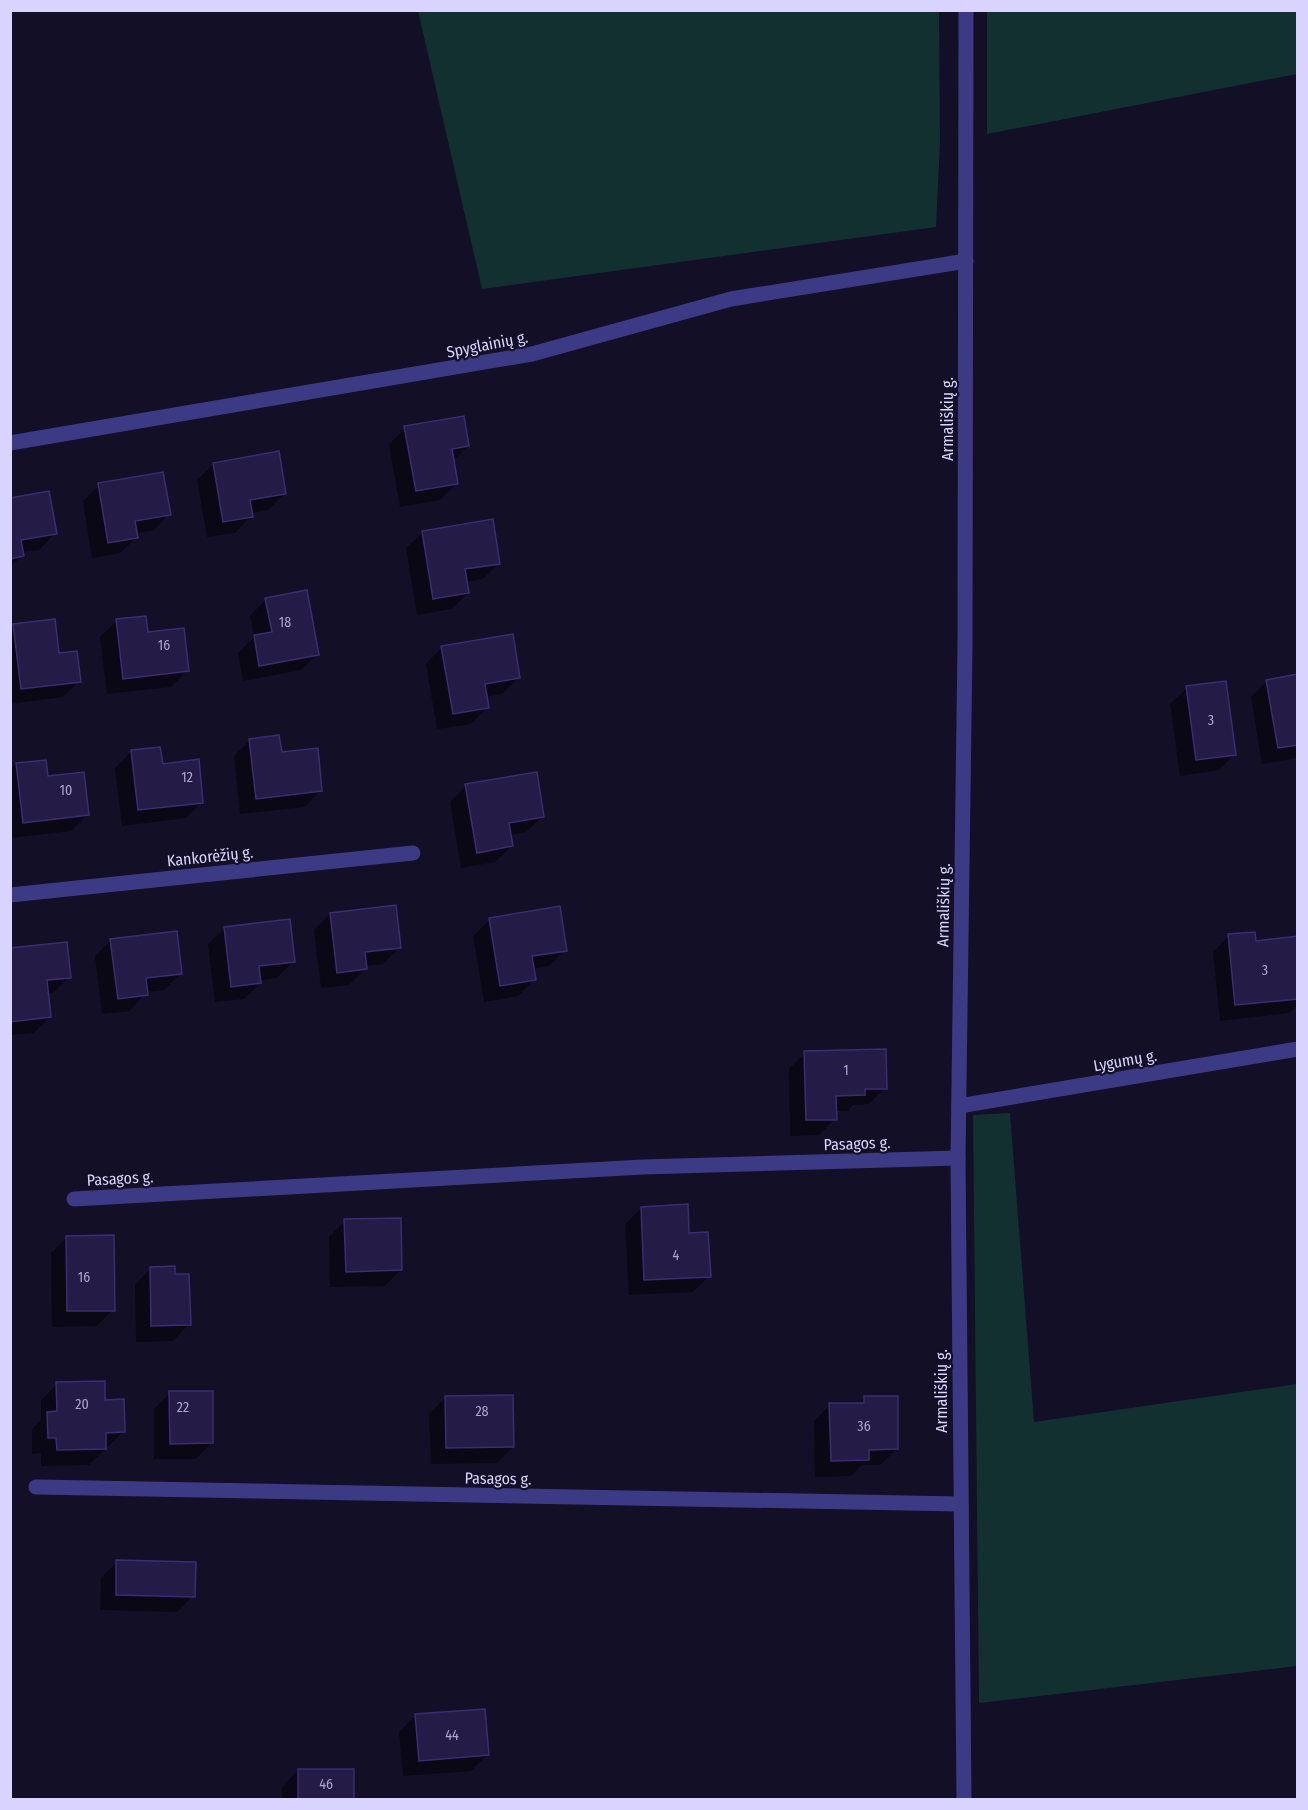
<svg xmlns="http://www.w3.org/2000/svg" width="1308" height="1810" font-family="'Fira Sans Condensed',sans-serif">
<rect width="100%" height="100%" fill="#130f26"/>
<g fill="#12302f">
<path d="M418,11H939L940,142L936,227L482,289Z"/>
<path d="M987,11H1297V74L987,134Z"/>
<path d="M1010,1113L1034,1422L1297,1384V1666L979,1703L973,1115Z"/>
</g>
<g fill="#0007">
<path d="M405,428L468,446L453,461L456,484L440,500L400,507L389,444Z"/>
<path d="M214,464L284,494L268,510L251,513V516L235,533L207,537L197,480Z"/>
<path d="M99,485L169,514L153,531L136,533L137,537L120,553L92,558L83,501Z"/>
<path d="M10,499L55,533L39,550L21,552L22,556L10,567Z"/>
<path d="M423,532L499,563L483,579L466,582L468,593L452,609L417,615L406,548Z"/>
<path d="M266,599L317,654L301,670L243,681L238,653L254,637L250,616Z"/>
<path d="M117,620L147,634L187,671L171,687L107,694L100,637Z"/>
<path d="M14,625L58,655L79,681L63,697L10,704V628Z"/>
<path d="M442,647L518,678L502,694L485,697L487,708L471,724L437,729L426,664Z"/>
<path d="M1298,676V758L1262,764L1251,697L1267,681Z"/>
<path d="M1187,688L1235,754L1219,770L1180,776L1170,704Z"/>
<path d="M250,740L280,754L321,790L305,807L240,814L234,756Z"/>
<path d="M131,752L161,765L202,802L186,818L122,826L115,768Z"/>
<path d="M16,764L46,778L87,815L71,831L10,838V770Z"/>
<path d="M466,786L543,816L526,832L510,835L512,846L495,862L461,868L450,802Z"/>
<path d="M558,908L565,950L549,966L533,969L534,980L518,996L484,1002L473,936L489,920Z"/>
<path d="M330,914L399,948L383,964L365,966V969L349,985L321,988L314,930Z"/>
<path d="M225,928L293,962L277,978L259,980L260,983L244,999L215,1002L208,944Z"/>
<path d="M1229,936L1255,942L1298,938V1005L1289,1013L1220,1021L1213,952Z"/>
<path d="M111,940L180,974L164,990L146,992L130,1011L102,1014L95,956Z"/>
<path d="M10,950L69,977L53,993L47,994L50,1017L34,1033L10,1035Z"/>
<path d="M805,1053L885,1088L869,1104L853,1105L848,1111H835V1119L819,1135L790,1136L789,1069Z"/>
<path d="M641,1208L688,1235L709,1276L693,1292L629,1295L625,1224Z"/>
<path d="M345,1221L401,1270L385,1286L330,1287L329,1237Z"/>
<path d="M67,1237L113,1310L97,1326L52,1327L51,1253Z"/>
<path d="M151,1268L174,1276L189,1324L173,1341L136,1342L135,1285Z"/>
<path d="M57,1384L104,1401L123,1432L89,1465L41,1466V1453L32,1454V1429L41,1420V1400Z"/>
<path d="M170,1393L212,1443L196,1459H154V1409Z"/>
<path d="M445,1398L513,1447L497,1463L431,1464L429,1414Z"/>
<path d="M865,1398L897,1449L880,1465H862L851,1476L815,1477L814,1421L830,1405L858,1404Z"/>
<path d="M117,1562L193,1596L177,1612L100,1610L101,1578Z"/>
<path d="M416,1715L487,1755L471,1771L403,1776L399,1732Z"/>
<path d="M298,1770L353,1800H282V1787Z"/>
</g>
<g fill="#241b47" stroke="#3b2d73" stroke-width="1.5">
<path d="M464,416L469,446L452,449L458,484L416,491L404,426Z"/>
<path d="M279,451L286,494L250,500L253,517L223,522L213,463Z"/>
<path d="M163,472L171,515L135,521L138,538L108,543L98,483Z"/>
<path d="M49,491L57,534L21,540L24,556L10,559V498Z"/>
<path d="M493,519L500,564L465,569L469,593L433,599L422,531Z"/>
<path d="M307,590L319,655L259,666L254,635L272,632L265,598Z"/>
<path d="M146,616L148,632L184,628L189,671L123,679L116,619Z"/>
<path d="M55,619L59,653L77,651L81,682L21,689L13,624Z"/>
<path d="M513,634L520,678L485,684L489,708L453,714L441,646Z"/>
<path d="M1298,674V745L1278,748L1266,680Z"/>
<path d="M1226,681L1236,755L1196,760L1186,686Z"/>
<path d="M279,735L282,752L318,748L322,791L256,799L249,739Z"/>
<path d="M160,747L163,764L199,759L203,803L138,810L131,750Z"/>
<path d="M46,760L48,776L84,772L89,815L23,823L16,763Z"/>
<path d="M537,772L544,817L509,823L513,846L477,853L465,784Z"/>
<path d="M396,905L401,948L365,952L367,969L337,973L330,913Z"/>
<path d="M560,906L567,951L532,956L536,980L500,986L489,918Z"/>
<path d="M290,919L295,962L259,966L261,983L231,987L224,927Z"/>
<path d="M177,931L182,974L146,978L148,995L118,999L110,939Z"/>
<path d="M1255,932L1256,941L1298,936V999L1235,1005L1228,934Z"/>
<path d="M67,942L71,978L47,980L51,1017L10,1022V948Z"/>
<path d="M886,1049L887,1089H865V1095L836,1096L837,1120H806L804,1051Z"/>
<path d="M688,1204L689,1233L708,1232L711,1277L644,1280L641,1207Z"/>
<path d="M401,1218L402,1270L346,1272L344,1219Z"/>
<path d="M114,1235L115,1311H67L66,1236Z"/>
<path d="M175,1266V1274H189L191,1325L151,1326L150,1267Z"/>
<path d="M105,1381V1400L124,1399L125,1432L106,1433V1449L57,1450L56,1438H48L47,1412L57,1411L56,1382Z"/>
<path d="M169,1391H213V1443L170,1444Z"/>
<path d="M513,1395L514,1447L446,1448L445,1396Z"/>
<path d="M864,1396H898V1449L869,1450V1460L831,1461L829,1403H864Z"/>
<path d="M116,1560L196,1562L195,1597L116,1595Z"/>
<path d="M485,1709L489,1755L419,1761L415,1714Z"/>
<rect x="298" y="1769" width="56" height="31"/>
</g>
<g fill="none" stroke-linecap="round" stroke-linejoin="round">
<g stroke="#3d3a85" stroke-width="15">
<path d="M10,443L532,354L731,299L966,261"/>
<path d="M10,895L413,853"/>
<path d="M959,1106L1298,1049"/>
<path d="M74,1199L643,1167L958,1158"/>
<path d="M36,1487L959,1504"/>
<path d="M964,1800L958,1158L965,646L966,10"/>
</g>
</g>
<g text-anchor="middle" stroke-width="4.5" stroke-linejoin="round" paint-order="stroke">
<g font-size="14" fill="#aca6d1">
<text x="285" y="627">18</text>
<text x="164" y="650">16</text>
<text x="1211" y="725">3</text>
<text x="187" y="782">12</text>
<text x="66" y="795">10</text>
<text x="1265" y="975">3</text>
<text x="846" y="1075">1</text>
<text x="676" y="1260">4</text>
<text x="84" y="1282">16</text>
<text x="82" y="1409">20</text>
<text x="183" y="1412">22</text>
<text x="482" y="1416">28</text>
<text x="864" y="1431">36</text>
<text x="452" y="1740">44</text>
<text x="326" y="1789">46</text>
</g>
<g font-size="16" fill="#d9d4ff" stroke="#130f26">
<text transform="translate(487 344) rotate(-11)" y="6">Spyglainių g.</text>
<text transform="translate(947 419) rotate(-90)" y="6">Armališkių g.</text>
<text transform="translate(210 856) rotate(-6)" y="6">Kankorėžių g.</text>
<text transform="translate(943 905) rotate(-89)" y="6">Armališkių g.</text>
<text transform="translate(1125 1060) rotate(-10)" y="6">Lygumų g.</text>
<text transform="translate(857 1143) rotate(-2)" y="6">Pasagos g.</text>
<text transform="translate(120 1178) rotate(-3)" y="6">Pasagos g.</text>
<text transform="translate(941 1391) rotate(-90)" y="6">Armališkių g.</text>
<text transform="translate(498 1478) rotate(1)" y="6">Pasagos g.</text>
</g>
</g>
<rect width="1308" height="1810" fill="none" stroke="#d9d4ff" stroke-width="24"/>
</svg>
